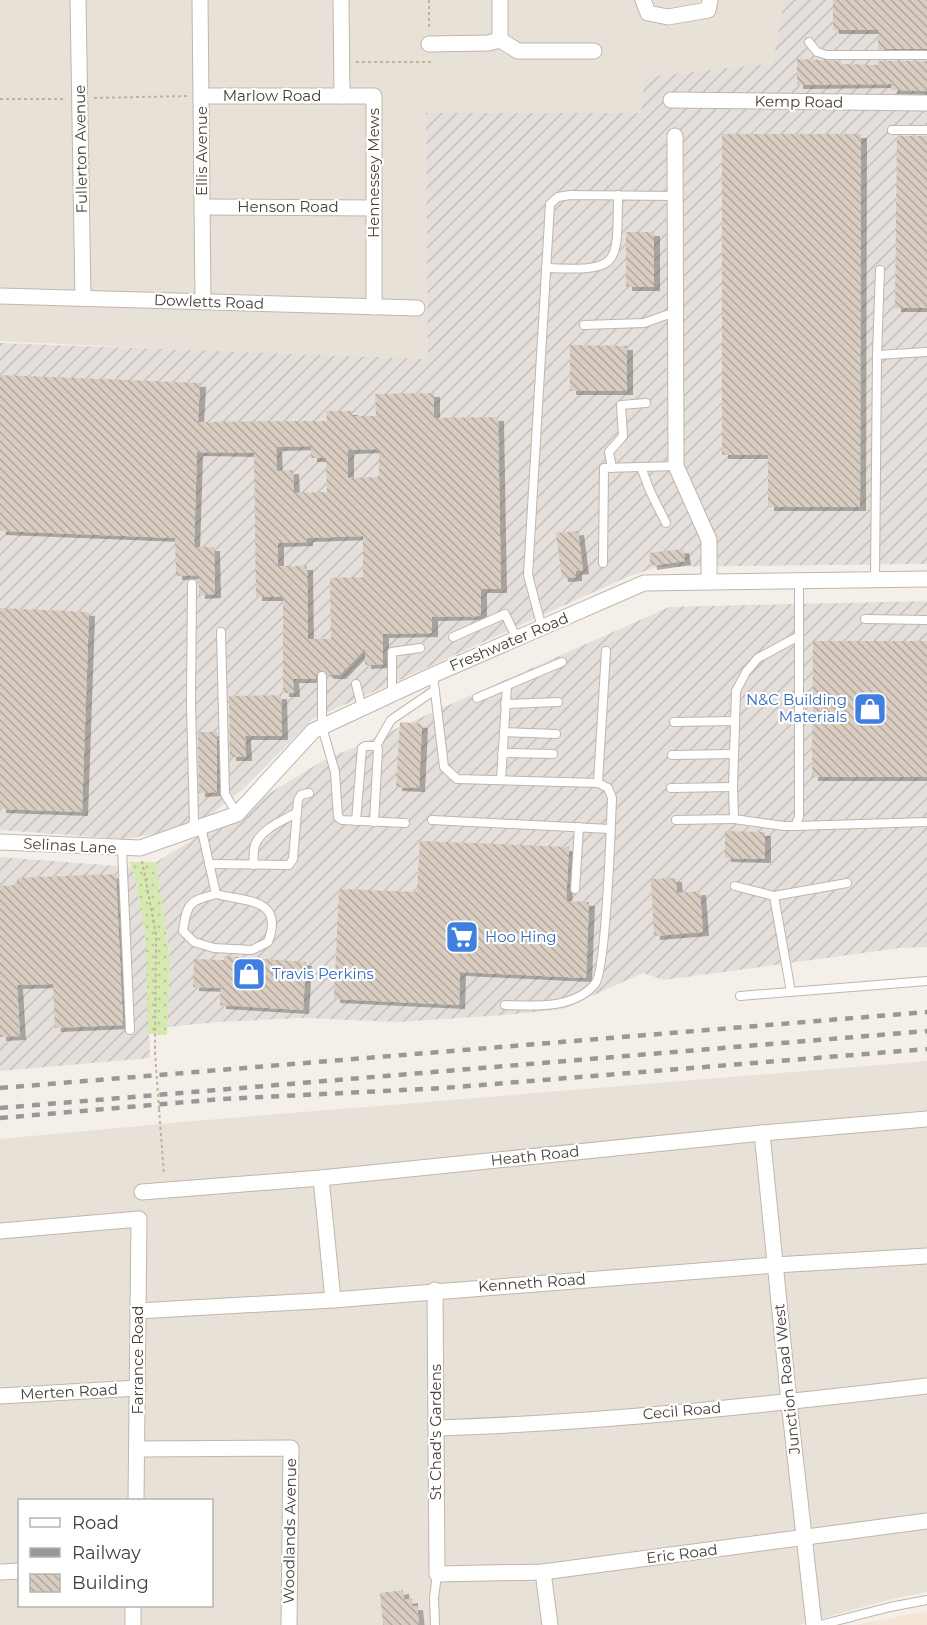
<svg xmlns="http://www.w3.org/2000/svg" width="927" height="1625" font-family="Montserrat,sans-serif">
<defs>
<pattern id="industrial-furrows" width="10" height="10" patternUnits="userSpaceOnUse" patternTransform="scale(1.5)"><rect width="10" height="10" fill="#e4dfda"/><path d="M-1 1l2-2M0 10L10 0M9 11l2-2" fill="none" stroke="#c5c0bc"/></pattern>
<pattern id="grass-dots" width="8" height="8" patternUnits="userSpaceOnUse" patternTransform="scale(1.5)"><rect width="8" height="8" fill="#d6e9b1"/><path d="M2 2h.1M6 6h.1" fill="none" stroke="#b9c999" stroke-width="1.8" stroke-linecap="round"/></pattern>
<pattern id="building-back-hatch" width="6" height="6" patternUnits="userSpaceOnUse" patternTransform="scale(1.5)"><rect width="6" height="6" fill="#d9cdc1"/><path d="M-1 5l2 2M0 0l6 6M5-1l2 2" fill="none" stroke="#b2a89e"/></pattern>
<filter id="shadow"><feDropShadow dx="6" dy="4" stdDeviation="0" flood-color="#0004"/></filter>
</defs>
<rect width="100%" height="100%" fill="#f4f0e9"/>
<g fill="#e8e1d7" fill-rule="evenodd">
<path d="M0,0H784L773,63L644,77L641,113H426L429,359L205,351L0,341Z"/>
<path d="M927,1061V1592L888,1600L799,1625H0V1139L182,1122ZM20,1500H212V1606H20Z"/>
</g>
<path fill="#f6e4d4" d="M927,1611V1625H856L896,1617Z"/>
<g fill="url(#industrial-furrows)">
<path d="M784,0H927V564L657,567L627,577L313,719L242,790L199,824L177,830L125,839L0,830V343L428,359L426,113H641L644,77L773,63Z"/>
<path d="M927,601V947L900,948L664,980L643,973L563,1009L505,1015L398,1022L306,1018L218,1022L167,1027L170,961L156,862L321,762L669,607Z"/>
<path d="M0,857L131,867L135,875L146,942L150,1058L0,1071Z"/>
</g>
<path fill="url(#grass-dots)" d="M129,862H156L170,961L167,1035L148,1034L146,942L135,875Z"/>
<g fill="url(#building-back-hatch)" fill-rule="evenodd" filter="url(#shadow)">
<path d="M833,0H927V49H878V30H833Z"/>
<path d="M797,59L841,61V64L878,65V61H927V91L891,90L892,84L797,85Z"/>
<path d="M722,134H861L860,507H768V455H722Z"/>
<path d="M897,136H927V308H895Z"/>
<rect x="626" y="232" width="28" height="55"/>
<path d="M570,345L627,346V391H570Z"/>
<path d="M0,375L200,383L198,422L327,421L326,411H352V416H376L375,394L434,393V418L498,417L501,589H481V616L432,617V633L383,634V664L365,665V649L340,675H328L324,671H320L316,675V679H293L294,693H283V597H256L254,453L197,452L194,547H214L215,594L199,595V575L176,576L175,538L0,531ZM311,446V458H326L327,492L294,493L293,470L277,471L276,447ZM379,449V477L348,478V450ZM363,536V577L330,578L331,639H308L307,566H278V543L307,542V538Z"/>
<path d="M578,531L583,570L576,571V577L562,578L556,533Z"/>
<path d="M683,549L685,561L651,566L649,553Z"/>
<path d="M0,608L89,612L82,812L0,809Z"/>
<path d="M813,641H927V777H812Z"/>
<path d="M281,695L282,736H245L246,757H230L229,696Z"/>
<path d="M400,722L422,724L419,788L396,787Z"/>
<path d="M198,732H217V792L199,793Z"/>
<path d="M725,831L765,832V859L725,858Z"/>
<path d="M420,841L569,847L566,901L589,902L586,978L460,972L459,1005L334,999L339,889L417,892Z"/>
<path d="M116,874L123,1025L55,1028L53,984L17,985L20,1036L0,1037V886L17,885V878Z"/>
<path d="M676,878L677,893L700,891L703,932L654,936L651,879Z"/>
<path d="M224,956L306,962L303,1010L220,1005L221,988L193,987L194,959L224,960Z"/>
<path d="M403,1590L404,1600L412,1599V1606H417L419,1625H383L380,1593Z"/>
</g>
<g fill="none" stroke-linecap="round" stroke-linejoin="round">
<g stroke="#c0b6ab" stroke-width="10">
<g id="service">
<path d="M809,42L817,52L827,55H927"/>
<path d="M892,130H927"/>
<path d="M546,268C621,271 617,267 618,195"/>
<path d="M584,325L644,323L675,312"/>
<path d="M877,355L880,270"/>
<path d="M641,467L650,491L666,523"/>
<path d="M612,468L609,452L623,436L621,405L646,403"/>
<path d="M603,563L604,468L676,466"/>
<path d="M875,579L877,355L927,352"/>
<path d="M865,619L927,620"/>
<path d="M542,628L528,575L550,204L558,197L570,195L675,196"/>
<path d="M221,632L225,794L237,814"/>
<path d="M453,637L505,614L517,639"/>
<path d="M433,675L444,767L457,779L598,783L608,788L612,798C611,824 606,971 595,984C574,1009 535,1006 505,1005"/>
<path d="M322,676V727L335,772L338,817L342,820L405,823"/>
<path d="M356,684L362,708"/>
<path d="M392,694V652L420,648"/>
<path d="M477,698L562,662"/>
<path d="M505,704L558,702"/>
<path d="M674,722L735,721"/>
<path d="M504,732L556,734"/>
<path d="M376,746L391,720L435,690"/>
<path d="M502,753L553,754"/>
<path d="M672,755L734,754"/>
<path d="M501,780L507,686"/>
<path d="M598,783L606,651"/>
<path d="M671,788L733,787"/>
<path d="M734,819L784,826H795L799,817V580"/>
<path d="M432,820L610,829"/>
<path d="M676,820L734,819L733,787L736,691L746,672L758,658L799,636"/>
<path d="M356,821L362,748L365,746H376L378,749L374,822"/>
<path d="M795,826L927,822"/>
<path d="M201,827L216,894"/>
<path d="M191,829L194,821L191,705L192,584"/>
<path d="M122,849L130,1030"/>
<path d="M209,864L289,865L293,859L298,800L301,795L309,793"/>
<path d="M253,865C254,859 253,851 255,845C261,829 282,821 296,813"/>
<path d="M735,886L774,896L847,883"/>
<path d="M575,889L579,827"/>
<path d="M216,894C244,902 285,897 268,942L252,950L214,948L194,942L183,931C187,903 189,901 216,894Z"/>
<path d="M774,896L791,992"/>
<path d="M740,996L927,981"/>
<path d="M435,1625L434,1598L437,1574"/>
<path d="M820,1625L890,1607L927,1600"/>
</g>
</g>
<g stroke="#c0b6ab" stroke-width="17">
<g id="minor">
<path d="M78,0L83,298"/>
<path d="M200,0L203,302"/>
<path d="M341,0L342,96"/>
<path d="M643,0L648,13L668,17L708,10L710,0"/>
<path d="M500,40V0"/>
<path d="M429,44L488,43L500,40L518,51H594"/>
<path d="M202,96H374V307"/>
<path d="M671,100L927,103"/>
<path d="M675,136L676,466L709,540V582"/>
<path d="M203,207L374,208"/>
<path d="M0,296L417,308"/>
<path d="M0,842L140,848L237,814L313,731L433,675L644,583L927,579"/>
<path d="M762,1133L789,1402L814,1625"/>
<path d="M321,1178L333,1300"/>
<path d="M142,1192L321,1178L762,1133L927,1119"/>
<path d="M0,1231L139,1219L136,1500"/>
<path d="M435,1290L437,1574L543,1572L927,1521"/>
<path d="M138,1311L333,1300L775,1265L927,1256"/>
<path d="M0,1396L138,1388"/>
<path d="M436,1428C600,1423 764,1405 927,1386"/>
<path d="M137,1449L291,1448L289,1625"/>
<path d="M0,1572L20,1571"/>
<path d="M543,1572L550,1625"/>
<path d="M133,1625V1606"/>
</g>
</g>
<g stroke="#c2b19c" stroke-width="2" stroke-dasharray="3 3" stroke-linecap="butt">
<path d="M429,0V30"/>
<path d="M356,62H430V60"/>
<path d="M94,98L187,96"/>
<path d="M0,99H64"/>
<path d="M142,861L156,934L155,1052"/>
<path d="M159,1109L164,1175"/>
</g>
<use href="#service" stroke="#fff" stroke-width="8"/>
<use href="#minor" stroke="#fff" stroke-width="15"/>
<g stroke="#989898" stroke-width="4.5" stroke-dasharray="8 8" stroke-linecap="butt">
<path d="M0,1088L927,1012"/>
<path d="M0,1108L927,1031"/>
<path d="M0,1118L222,1099L444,1088L927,1049"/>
</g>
<path stroke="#c2b19c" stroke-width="2" stroke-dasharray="3 3" stroke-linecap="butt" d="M155,1052L159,1109"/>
</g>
<defs>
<g id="shop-square" transform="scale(1.725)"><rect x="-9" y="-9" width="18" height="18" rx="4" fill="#3f7fe0" stroke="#fff"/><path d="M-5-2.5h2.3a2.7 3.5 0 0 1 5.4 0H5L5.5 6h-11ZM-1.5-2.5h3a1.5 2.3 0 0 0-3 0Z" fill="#fff"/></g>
<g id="supermarket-square" transform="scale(1.725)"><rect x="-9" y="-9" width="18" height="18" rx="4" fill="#3f7fe0" stroke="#fff"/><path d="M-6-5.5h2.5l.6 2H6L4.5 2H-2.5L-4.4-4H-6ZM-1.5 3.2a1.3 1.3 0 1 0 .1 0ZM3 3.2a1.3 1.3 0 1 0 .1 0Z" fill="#fff"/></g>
</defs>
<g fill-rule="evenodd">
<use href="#shop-square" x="870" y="709"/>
<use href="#supermarket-square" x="462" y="937"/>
<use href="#shop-square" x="249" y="974"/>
</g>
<g text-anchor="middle" stroke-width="4.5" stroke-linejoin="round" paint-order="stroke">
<g font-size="15" fill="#484037" stroke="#fff">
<text x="272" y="101">Marlow Road</text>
<text transform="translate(799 102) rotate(1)" y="5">Kemp Road</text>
<text transform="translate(81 149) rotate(-91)" y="5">Fullerton Avenue</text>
<text transform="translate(202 151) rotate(-90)" y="5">Ellis Avenue</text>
<text transform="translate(374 173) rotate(-90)" y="5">Hennessey Mews</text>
<text x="288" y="212">Henson Road</text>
<text transform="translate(209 302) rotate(2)" y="5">Dowletts Road</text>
<text transform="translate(509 642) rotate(-23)" y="5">Freshwater Road</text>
<text transform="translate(70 846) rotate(3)" y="5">Selinas Lane</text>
<text transform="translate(535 1156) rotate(-6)" y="5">Heath Road</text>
<text transform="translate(532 1283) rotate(-4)" y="5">Kenneth Road</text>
<text transform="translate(138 1360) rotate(-90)" y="5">Farrance Road</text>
<text transform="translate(787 1379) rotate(-96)" y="5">Junction Road West</text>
<text transform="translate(69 1392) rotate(-3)" y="5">Merten Road</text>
<text transform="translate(682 1411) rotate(-5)" y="5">Cecil Road</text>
<text transform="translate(436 1432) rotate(-90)" y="5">St Chad's Gardens</text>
<text transform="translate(290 1531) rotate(-89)" y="5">Woodlands Avenue</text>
<text transform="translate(682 1554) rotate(-7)" y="5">Eric Road</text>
</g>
<g font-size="15" fill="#366cbe" stroke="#fff" text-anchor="start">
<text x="847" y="705" text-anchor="end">N&amp;C Building<tspan x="847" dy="17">Materials</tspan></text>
<text x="485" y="942">Hoo Hing</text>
<text x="272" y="979">Travis Perkins</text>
</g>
</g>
<rect x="18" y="1499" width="195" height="108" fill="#ffffff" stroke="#b6b3af" stroke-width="1.5"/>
<rect x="30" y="1518" width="30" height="9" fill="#ffffff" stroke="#b6b3af" stroke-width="1.5"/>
<text x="72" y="1529" font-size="18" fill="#484037">Road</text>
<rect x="30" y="1548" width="30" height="9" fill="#989898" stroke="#b6b3af" stroke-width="1.5"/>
<text x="72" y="1559" font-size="18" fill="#484037">Railway</text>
<rect x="30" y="1574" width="30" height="18" fill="url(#building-back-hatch)" stroke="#b6b3af" stroke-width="1.5"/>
<text x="72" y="1589" font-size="18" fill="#484037">Building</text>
</svg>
